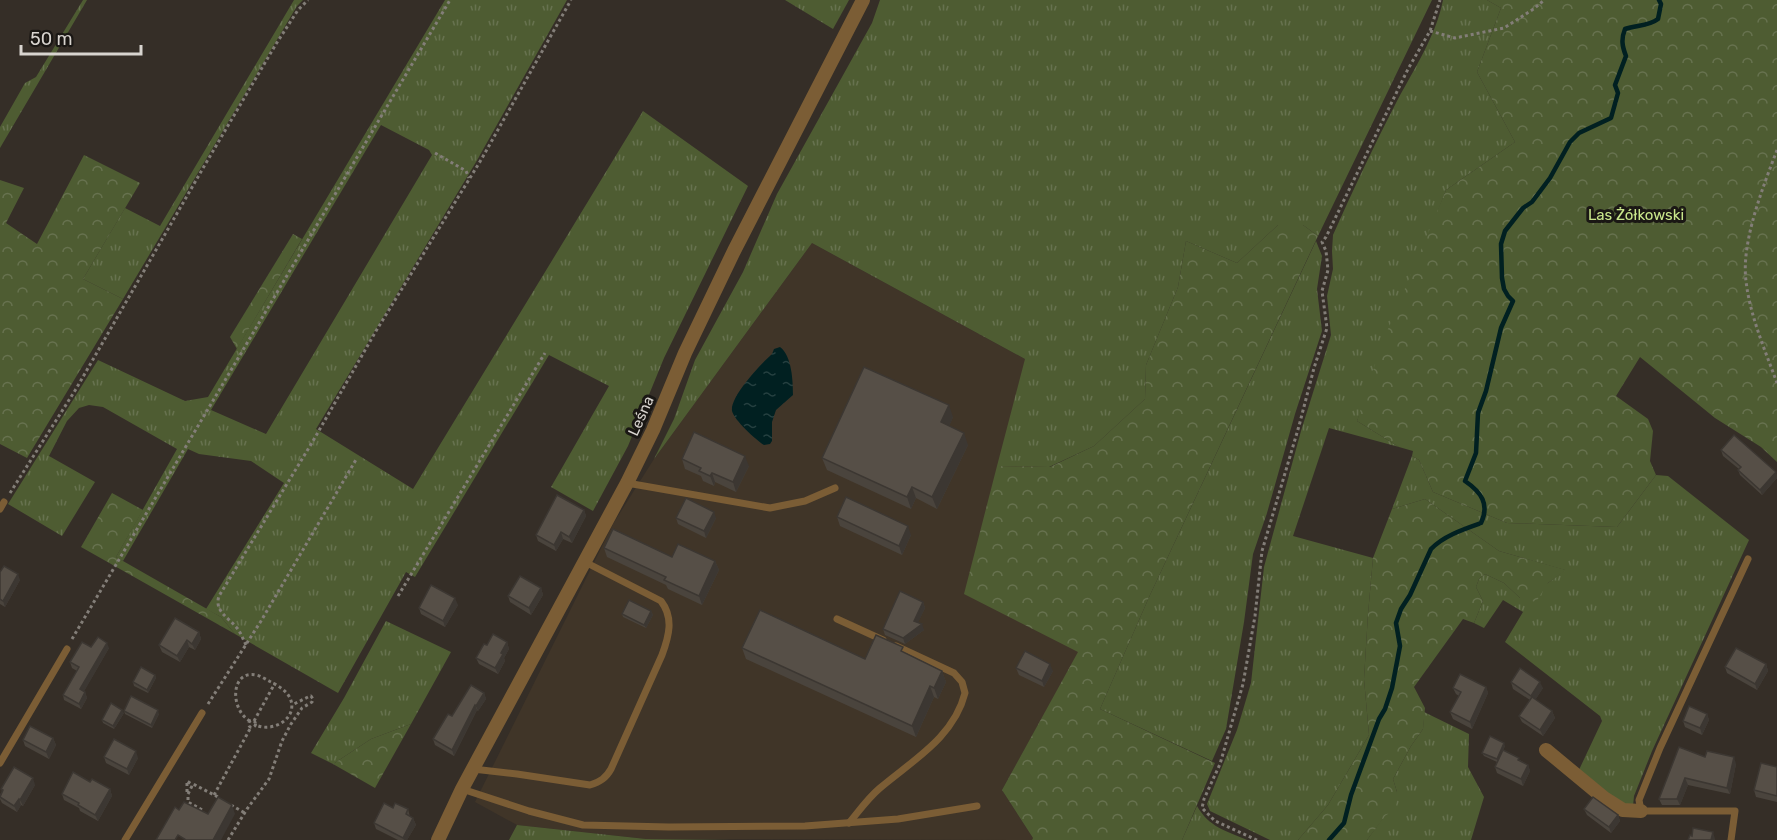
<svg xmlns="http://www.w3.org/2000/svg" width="1777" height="840" font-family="Rubik,sans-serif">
<defs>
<pattern id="grass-tufts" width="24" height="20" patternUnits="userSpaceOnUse" patternTransform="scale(1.5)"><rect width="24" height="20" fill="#4e5c32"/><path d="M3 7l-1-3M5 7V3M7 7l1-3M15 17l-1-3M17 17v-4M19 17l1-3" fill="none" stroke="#67724f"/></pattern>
<pattern id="forest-crowns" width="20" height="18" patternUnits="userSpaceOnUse" patternTransform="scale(1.5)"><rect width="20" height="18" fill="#4e5c32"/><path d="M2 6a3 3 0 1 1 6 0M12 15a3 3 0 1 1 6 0" fill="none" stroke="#67724f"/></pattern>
<pattern id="water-ripples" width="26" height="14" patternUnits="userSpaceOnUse" patternTransform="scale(1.5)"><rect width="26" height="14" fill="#012021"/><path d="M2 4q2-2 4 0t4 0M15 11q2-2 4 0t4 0" fill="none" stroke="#254040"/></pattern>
</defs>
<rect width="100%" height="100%" fill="#352e27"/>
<path fill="#403528" d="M812,243L1025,359L1079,652L1002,790L1033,838L1032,840L646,839L517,825L475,802L613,524L654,459Z"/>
<g fill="url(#grass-tufts)" fill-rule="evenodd">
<path d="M83,0H87L0,148V127L25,83L36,77Z"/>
<path d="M294,0H303L297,6L123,299L83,279L125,208L160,226Z"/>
<path d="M445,0H567L476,162L316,429L413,489L643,111L748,186L664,358L628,446L593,511L551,487L609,386L549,355L415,577L406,572L338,693L235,634L221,617L206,609L284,483L251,461L199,454L188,449L123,561L116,557L177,449L103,407L89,405L79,408L67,421L49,456L95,482L62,536L8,504L98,360L185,401L208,397ZM381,125L429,150L432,155L266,434L211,410Z"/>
<path d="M785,0H849L833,29Z"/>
<path d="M880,0H1432L1318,236L1303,225H1278L1237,263L1186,241L1178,287L1146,365L1145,399L1094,446L1049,467L997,466L1025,359L812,243L654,459L674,419L695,360L743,272L777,194L872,23Z"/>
<path d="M1443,0H1487L1501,8L1477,72L1515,142L1446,190L1357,421L1399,447L1329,428L1293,536L1373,558L1368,614L1364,679L1369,735L1328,805L1298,840H1270L1210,811L1207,804L1237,730L1251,683L1264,567L1301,431L1331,335L1327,296L1333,269L1332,251L1333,235C1353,190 1374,145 1397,101C1414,69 1436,36 1443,0Z"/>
<path d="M1316,241L1322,256L1317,289L1322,331L1295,414L1267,513L1253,554L1244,622L1226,729L1212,761L1100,709L1150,595Z"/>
<path d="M1412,456L1419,460L1433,492L1507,523L1617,527L1656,475L1668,476L1749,540L1652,751L1634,796L1633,806H1624L1578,772L1602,721L1600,716L1505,642L1523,612L1503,600L1484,628L1474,623L1483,601L1476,587L1479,579L1485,574L1504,583L1520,598L1548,583L1565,570L1499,551L1425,499L1392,509Z"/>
<path d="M386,621L451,652L411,724L371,739L333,764L311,753L344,698Z"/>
<path d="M1424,712L1469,734L1468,767L1484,797L1471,840H1367L1386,814L1397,792L1393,779L1411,746L1423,729Z"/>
<path d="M1197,806C1209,827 1226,831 1247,840H1182Z"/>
<path d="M517,825L646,839L733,840H509Z"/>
</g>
<g fill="url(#forest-crowns)">
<path d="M1487,0H1777V462L1761,447L1715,418L1640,357L1616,396L1648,419L1653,431L1650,461L1656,475L1617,527L1507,523L1433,492L1419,460L1412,456L1413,451L1399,447L1357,421L1381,346L1446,190L1515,142L1477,72L1501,8Z"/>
<path d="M84,155L140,183L83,279L123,299L27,458L0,444V180L24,188L6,223L37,244Z"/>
<path d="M1278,225H1303L1318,236L1150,595L1100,709L1215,763L1182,840H1032L1033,838L1002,790L1078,652L964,594L997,466L1050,467L1094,446L1145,399L1146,365L1178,287L1186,241L1237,263Z"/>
<path d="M293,234L302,239L237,349L230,337Z"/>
<path d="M112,493L143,510L116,557L221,617L235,634L81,547Z"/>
<path d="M1425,499L1499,551L1566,570L1548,583L1536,602L1520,598L1504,583L1485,574L1479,579L1476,587L1483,601L1474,623L1463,619L1414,687L1425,708L1423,729L1411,746L1393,779L1397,792L1396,810L1386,815L1367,840H1298L1328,805L1369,735L1364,679L1368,614L1373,558L1392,509Z"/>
<path d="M411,724L375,788L333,764L371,739Z"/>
</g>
<path fill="url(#water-ripples)" d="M780,347C792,356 793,381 793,395L776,410L772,422V441L770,444L764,445C756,440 734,420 732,411C730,396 761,364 772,354L774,349Z"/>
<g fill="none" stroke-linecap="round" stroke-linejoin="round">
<path stroke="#012021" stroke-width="4.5" d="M1329,840L1344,823L1351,795L1379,719L1385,709L1392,688L1400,646L1396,623L1401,609L1410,595L1431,549C1443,536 1464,529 1481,523C1490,504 1481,492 1465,481L1476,453L1478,413L1486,391L1501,328L1513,301L1508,296L1504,289L1502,278L1501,244L1505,231L1523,208L1532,202L1550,178L1570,142L1579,133L1611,118L1618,93L1615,85L1626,56C1622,46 1621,39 1625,29C1637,25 1649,26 1658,19L1661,4L1659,0"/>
<g stroke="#837e78" stroke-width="3" stroke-dasharray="3 3" stroke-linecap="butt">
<path d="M1430,31L1455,38L1504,28L1535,8L1544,0"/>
<path d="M1777,150C1763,187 1741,242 1746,281C1750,316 1765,350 1777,383"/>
<path d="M435,153L466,171L469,178"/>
<path d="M10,493L76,389L206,163L276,44L298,10L308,0"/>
<path d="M398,596L545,353"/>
<path d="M72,639L450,0"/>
<path d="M246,645C243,639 241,633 237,628C228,617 214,611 219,596L313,441L376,331L481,160L571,0"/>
<path d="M208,704L261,621L357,458"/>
<circle cx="252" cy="724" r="3.5"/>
<path d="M250,721C230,710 230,670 256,675C261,676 265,679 269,681C277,685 286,690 290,698C299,718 273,733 256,725"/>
<path d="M254,721L275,683"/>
<path d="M187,792V781L193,785"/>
<path d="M214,795L251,727"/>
<path d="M231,805L245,813"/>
<path d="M202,814L204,811L188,802V794L193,784L220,798"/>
<path d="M228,840L247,809L269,779L282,741L291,724L302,708L312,702L313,699L311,696L308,697L292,705"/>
<path d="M1257,840L1215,821L1202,808L1204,799L1220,764L1243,684L1255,616L1262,551L1299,426L1314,368L1327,328L1322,291L1328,270L1326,251L1322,242L1326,237L1408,69L1430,31L1440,0"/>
</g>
<g stroke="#7b5d35" stroke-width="7">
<path d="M627,483L770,508L805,501L835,488"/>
<path d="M0,509L4,502"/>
<path d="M837,619L883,640"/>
<path d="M0,763L67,649"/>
<path d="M473,769L517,774L590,785C600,782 606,778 611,769L662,655C669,636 674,618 661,601L585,562"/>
<path d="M462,789L529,811L583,825L669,827L805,826L898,819L977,806"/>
<path d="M849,823C859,811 868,798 880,788C913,760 954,737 965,693L962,682L954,673L896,646"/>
<path d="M125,840L202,713"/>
<path d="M1731,840L1735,811H1641L1639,800L1660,748L1748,559"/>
</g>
<g stroke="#7b5d35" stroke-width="14">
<path d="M1546,750L1604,798L1623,810L1641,811"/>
<path d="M438,840L462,789L627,483L653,430L685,353L734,251L863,0"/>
</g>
</g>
<g fill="#4a443d">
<path d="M953,417L949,426L968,445L937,509L916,498L911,509L827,470L822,458Z"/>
<path d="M1721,450L1776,472L1777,478L1762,495L1740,475L1738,470L1739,469L1723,456Z"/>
<path d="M682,459L749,466L736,492L715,482L714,486L703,481L701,476L685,469Z"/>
<path d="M584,510L586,516L572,543L563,539L556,551L538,541L536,535Z"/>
<path d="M837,517L911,535L902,555L840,526Z"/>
<path d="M676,518H716L706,538L678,524Z"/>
<path d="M604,548L672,557L715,561L719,570L702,605L668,589L666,585L607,557Z"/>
<path d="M0,572L20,580L5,607L0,604Z"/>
<path d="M541,588L543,595L531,615L510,602L508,596Z"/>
<path d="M923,602L925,608L918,622L924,630L905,644L885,635L883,629Z"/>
<path d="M458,605L445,627L421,614L419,608Z"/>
<path d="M651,611L653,615L646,628L623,617L622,614Z"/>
<path d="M199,632L201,639L195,650L189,647L180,662L162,652L159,645Z"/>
<path d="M507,642L509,649L504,658L505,661L498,674L479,664L476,658L487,645Z"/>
<path d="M91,647L109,648L84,691L85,692L87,698L81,709L64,700L63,695L77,671L72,668L70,662Z"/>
<path d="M742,648L865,659L906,653L942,671L946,682L938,699L934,697L916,737L746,659Z"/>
<path d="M1766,664L1768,671L1757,690L1727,673L1725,667Z"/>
<path d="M1016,668L1053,671L1044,687L1019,675Z"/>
<path d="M155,675L156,678L148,693L134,686L133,682Z"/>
<path d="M1511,682L1543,688L1535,700L1552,711L1555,718L1543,736L1522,722L1519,716L1530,700L1513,689Z"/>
<path d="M1486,687L1488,693L1472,729L1453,719L1450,712L1459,696L1456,694L1453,688Z"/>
<path d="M484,693L486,699L478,711L477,710L454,756L435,745L433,739Z"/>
<path d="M124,711L159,714L152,728L125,714Z"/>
<path d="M124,713L114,729L103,723L102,720Z"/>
<path d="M1707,714L1709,720L1702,735L1685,727L1683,721Z"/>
<path d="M53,738L56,745L49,759L25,746L23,740Z"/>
<path d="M1505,746L1503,750L1528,765L1530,771L1523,786L1497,773L1495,767L1497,762L1484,756L1482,753Z"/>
<path d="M104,757L138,758L129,775L106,763Z"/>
<path d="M1705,757L1736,764L1730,794L1688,785L1680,805H1662L1659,799Z"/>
<path d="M1777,767V802L1756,797L1754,790Z"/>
<path d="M90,782L110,789L112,796L98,821L80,811L79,808L64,800L62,794Z"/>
<path d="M35,785L23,806L21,805L17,812L2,803L0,799V795L2,791L1,789Z"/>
<path d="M393,808L408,809L410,817L413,818L416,825L407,840H398L376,829L374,823Z"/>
<path d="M1584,809L1618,815L1620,821L1611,833L1587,815Z"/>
</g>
<g fill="#3c3732">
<path d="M949,405L953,417L946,434L941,422Z"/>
<path d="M964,433L968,445L937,509L932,497Z"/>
<path d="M745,456L749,466L736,492L733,482Z"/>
<path d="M1776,472L1777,478L1762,495L1760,490Z"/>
<path d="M712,473L715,482L714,486L710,476Z"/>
<path d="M912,487L916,498L911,509L907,497Z"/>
<path d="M584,510L586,516L572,543L569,537Z"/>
<path d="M714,512L716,518L706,538L704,531Z"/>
<path d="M908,526L911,535L902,555L899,546Z"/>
<path d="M561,532L563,539L556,551L554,545Z"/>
<path d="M715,561L719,570L702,605L699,596Z"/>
<path d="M18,574L20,580L5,607L3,601Z"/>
<path d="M541,588L543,595L531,615L529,608Z"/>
<path d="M455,598L458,605L445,627L443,621Z"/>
<path d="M923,602L925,608L916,627L914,621Z"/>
<path d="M651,611L653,615L646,628L644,625Z"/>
<path d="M922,624L924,630L905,644L903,638Z"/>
<path d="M199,632L201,639L195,650L192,644Z"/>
<path d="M187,640L189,647L180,662L177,656Z"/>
<path d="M507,642L509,649L504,658L505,661L498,674L495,668L501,653Z"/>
<path d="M107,643L109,648L82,695L80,689Z"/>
<path d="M1050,664L1053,671L1044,687L1042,681Z"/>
<path d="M1766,664L1768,671L1757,690L1755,684Z"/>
<path d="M942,671L946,682L938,699L934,688Z"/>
<path d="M155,675L156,678L148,693L147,690Z"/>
<path d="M1540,682L1543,688L1534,702L1531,696Z"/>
<path d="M930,686L934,697L916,737L912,726Z"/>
<path d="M1486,687L1488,693L1472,729L1470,722Z"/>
<path d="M85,692L87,698L81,709L79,704Z"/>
<path d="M484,693L486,699L478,711L476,706Z"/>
<path d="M475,705L477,710L454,756L452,750Z"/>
<path d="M122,710L124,713L114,729L113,726Z"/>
<path d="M158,710L159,714L152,728L151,725Z"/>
<path d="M1552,711L1555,718L1543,736L1540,730Z"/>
<path d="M1707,714L1709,720L1702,735L1700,728Z"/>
<path d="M53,738L56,745L49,759L46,752Z"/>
<path d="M1504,743L1505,746L1498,762L1497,759Z"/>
<path d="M136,751L138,758L129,775L127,769Z"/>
<path d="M1734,757L1736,764L1730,794L1727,788Z"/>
<path d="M1528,765L1530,771L1523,786L1521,779Z"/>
<path d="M33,778L35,785L23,806L20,800Z"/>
<path d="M1685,778L1688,785L1680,805L1677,799Z"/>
<path d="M110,789L112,796L98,821L95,815Z"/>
<path d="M19,799L21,805L17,812L14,806Z"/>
<path d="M232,805L235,814L221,840H213Z"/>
<path d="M1618,815L1620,821L1611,833L1609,827Z"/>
<path d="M413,818L416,825L407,840H404L403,838Z"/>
<path d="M1713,832L1715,839V840H1711Z"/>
</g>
<g fill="#564f47" stroke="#3c3732" stroke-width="1.5">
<path d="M864,367L949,405L941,422L964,433L932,497L912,487L907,497L822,458Z"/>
<path d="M694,432L745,456L733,482L712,473L710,476L699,471L701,468L682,459Z"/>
<path d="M1734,435L1776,472L1760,490L1738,470L1741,467L1721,450Z"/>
<path d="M557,495L584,510L569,537L561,532L554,545L536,535Z"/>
<path d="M846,497L908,526L899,546L837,517Z"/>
<path d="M686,498L714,512L704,531L676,518Z"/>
<path d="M613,529L672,557L678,544L715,561L699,596L664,580L666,577L604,548Z"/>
<path d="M4,566L18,574L3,601L0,599V572Z"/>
<path d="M520,576L541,588L529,608L508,596Z"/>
<path d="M431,585L455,598L443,621L419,608Z"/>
<path d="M900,591L923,602L914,621L922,624L903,638L883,629Z"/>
<path d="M629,600L651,611L644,625L622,614Z"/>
<path d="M760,610L865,659L876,635L903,647L901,651L942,671L934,688L930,686L912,726L742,648Z"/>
<path d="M175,618L199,632L192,644L187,640L177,656L159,645Z"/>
<path d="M493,634L507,642L501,653L503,654L495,668L476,658L484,644L487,645Z"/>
<path d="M98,637L107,643L80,689L85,692L79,704L63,695L79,667L70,662L82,642L91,647Z"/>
<path d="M1736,648L1766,664L1755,684L1725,667Z"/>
<path d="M1025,651L1050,664L1042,681L1016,668Z"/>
<path d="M141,667L155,675L147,690L133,682Z"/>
<path d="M1520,668L1540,682L1531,696L1511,682Z"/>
<path d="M1460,674L1486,687L1470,722L1450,712L1461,692L1453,688Z"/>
<path d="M471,685L484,693L476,706L475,705L452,750L433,739L448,714L452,716Z"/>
<path d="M131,696L158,710L151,725L124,711Z"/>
<path d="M1532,697L1552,711L1540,730L1519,716Z"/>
<path d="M111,703L122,710L113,726L102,720Z"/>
<path d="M1689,706L1707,714L1700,728L1683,721Z"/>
<path d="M30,726L53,738L46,752L23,740Z"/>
<path d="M1490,736L1504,743L1497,759L1482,753Z"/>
<path d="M114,739L136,751L127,769L104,757Z"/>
<path d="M1679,747L1705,757L1707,751L1734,757L1727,788L1685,778L1677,799H1659Z"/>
<path d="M1503,750L1519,758L1518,760L1528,765L1521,779L1495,767Z"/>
<path d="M1761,763L1777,767V796L1754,790Z"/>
<path d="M14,767L33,778L20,800L19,799L14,806L0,797L3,790L1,789Z"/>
<path d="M73,772L90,782L92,779L110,789L95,815L78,805L79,803L62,794Z"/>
<path d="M218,797L232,805L213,840H186L178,835L175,840H156L175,807L179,810L184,802L208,814Z"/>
<path d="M1593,797L1618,815L1609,827L1584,809Z"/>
<path d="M384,803L393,808L395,803L408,809L406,814L413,818L403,838L374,823Z"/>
<path d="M1693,828L1713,832L1711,840H1688L1690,835L1692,836Z"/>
</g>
<g text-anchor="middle" stroke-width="6" stroke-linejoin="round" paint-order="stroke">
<g font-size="15" fill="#c9e68b" stroke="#1a1714">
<text x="1636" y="220">Las Żółkowski</text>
</g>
<g font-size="15" fill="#d8d4cf" stroke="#1a1714">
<text transform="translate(641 416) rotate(-66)" y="5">Leśna</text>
</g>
</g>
<path d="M21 45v9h120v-9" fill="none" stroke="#d8d4cf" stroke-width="3"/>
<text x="30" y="45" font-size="18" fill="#d8d4cf" stroke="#1a1714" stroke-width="4.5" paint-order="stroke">50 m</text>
</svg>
